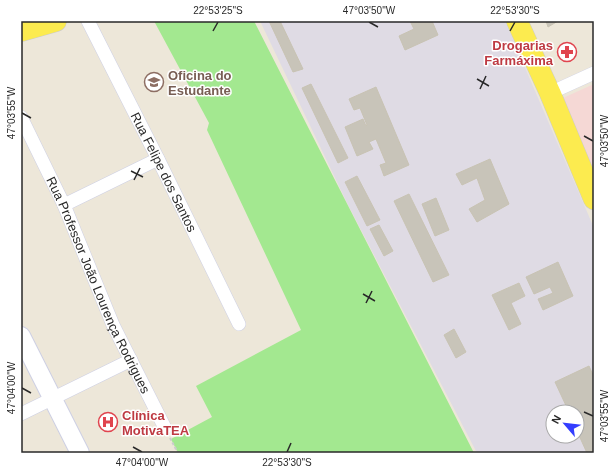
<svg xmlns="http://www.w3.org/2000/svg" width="615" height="474" font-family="Arial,sans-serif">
<rect width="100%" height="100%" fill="#ede7d9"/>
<path fill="#dfdbe4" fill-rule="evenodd" d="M260,21H505L594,228V453H477L347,203ZM553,412H577V436H553Z"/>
<path fill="#f5d8d5" d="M594,84V172L563,98Z"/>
<path fill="#a3e890" d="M154,21H254L474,453H178L171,439L212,417L196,386L301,330L207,130L209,123Z"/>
<g fill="#c8c4b9" stroke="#c8c3b3">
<path d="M269,21H280L303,69L293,72Z"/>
<path d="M410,21H432L438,35L405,50L399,36L414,29Z"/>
<path d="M546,21H558L548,27Z"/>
<path d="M311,84L348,158L338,163L302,88Z"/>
<path d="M376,87L409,165L384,176L380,165L386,163L376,139L369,142L373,149L357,156L345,127L363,119L366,126L367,125L360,108L354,110L349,99Z"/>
<path d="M490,159L509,204L477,222L469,209L485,200L477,178L462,185L456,174Z"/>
<path d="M357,176L380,220L367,226L345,182Z"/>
<path d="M409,194L449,275L433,282L394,201Z"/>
<path d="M436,198L449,230L435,236L422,204Z"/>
<path d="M379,225L393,251L384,256L370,229Z"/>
<path d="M558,262L573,296L543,310L538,299L553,293L550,287L534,294L526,277Z"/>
<path d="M519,283L525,296L511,303L521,324L509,330L492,295Z"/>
<path d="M454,329L466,352L456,358L444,335Z"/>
<path d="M589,366L594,377V453H587L577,431V412H569L555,382Z"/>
</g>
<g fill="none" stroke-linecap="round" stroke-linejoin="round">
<g stroke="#ced0e4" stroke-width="14">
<g id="street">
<path id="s1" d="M88,21L158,159L239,324"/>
<path d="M550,93L594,73"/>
<path id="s2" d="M21,117L64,205L113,325L165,428"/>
<path d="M64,205L158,159"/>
<path d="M21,414L131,360"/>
</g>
</g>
<g stroke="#ced0e4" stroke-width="20">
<path id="secondary" d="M21,336L80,453"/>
</g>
<g stroke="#ccc" stroke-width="22">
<g id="primary">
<path d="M517,21L550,93L594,199"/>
<path d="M21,31L56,21"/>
</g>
</g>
<path stroke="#ccc" stroke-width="2" stroke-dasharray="3 2" stroke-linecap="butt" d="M170,438L178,453"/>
<use href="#street" stroke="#fff" stroke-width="13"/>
<use href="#secondary" stroke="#fff" stroke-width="18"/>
<use href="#primary" stroke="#fceb4f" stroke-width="21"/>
</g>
<path fill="none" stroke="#292929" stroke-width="1.5" d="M369,22L378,27M213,31L218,22M510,31L515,22M477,79L489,86M480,89L486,76M22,113L31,118M584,136L593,141M131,171L143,177M134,180L140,168M363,294L375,301M366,303L372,291M22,388L31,393M584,412L593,416M133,447L142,452M287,452L291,443"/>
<defs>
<g id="pharmacy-ring" transform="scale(1)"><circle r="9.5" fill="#fff" stroke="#e0444e" stroke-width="1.5"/><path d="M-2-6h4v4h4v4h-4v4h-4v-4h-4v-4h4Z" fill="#e0444e"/></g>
<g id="school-ring" transform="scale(1)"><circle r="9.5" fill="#fff" stroke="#8d6e63" stroke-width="1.5"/><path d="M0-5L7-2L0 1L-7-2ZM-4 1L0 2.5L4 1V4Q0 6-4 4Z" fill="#8d6e63"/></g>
<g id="hospital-ring" transform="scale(1)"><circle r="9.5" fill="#fff" stroke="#e0444e" stroke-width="1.5"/><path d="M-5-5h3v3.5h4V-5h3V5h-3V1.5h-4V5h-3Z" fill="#e0444e"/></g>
</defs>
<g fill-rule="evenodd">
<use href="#pharmacy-ring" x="567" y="52"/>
<use href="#school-ring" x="154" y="82"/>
<use href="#hospital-ring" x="108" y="422"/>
</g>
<g text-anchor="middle" stroke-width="3" stroke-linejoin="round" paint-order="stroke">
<g font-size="13" font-weight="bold" fill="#be3a42" stroke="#fff" text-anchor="end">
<text x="553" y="50">Drogarias<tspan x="553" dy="15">Farmáxima</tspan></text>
<text x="122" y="420" text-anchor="start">Clínica<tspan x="122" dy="15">MotivaTEA</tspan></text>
</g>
<g font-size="13" font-weight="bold" fill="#785e54" stroke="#fff" text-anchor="start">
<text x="168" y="80">Oficina do<tspan x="168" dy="15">Estudante</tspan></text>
</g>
<g font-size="13" fill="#292929" stroke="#fff">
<text dy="5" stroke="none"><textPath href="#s1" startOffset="169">Rua Felipe dos Santos</textPath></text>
<text dy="5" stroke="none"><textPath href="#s2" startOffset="185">Rua Professor João Lourença Rodrigues</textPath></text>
</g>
</g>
<rect width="615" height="474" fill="none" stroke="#ffffff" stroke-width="44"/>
<g transform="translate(565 424) rotate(298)"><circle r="19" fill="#ffffff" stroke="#a9a9a9"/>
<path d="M0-3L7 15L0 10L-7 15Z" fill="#343eff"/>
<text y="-6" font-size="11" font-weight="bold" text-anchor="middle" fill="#292929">N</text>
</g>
<rect x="22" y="22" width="571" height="430" fill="none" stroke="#292929" stroke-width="1.5"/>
<g font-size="10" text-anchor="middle" fill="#292929">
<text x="218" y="14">22°53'25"S</text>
<text x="369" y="14">47°03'50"W</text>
<text x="515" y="14">22°53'30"S</text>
<text transform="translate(11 113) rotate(-90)" y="4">47°03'55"W</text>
<text transform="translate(604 141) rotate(-90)" y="4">47°03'50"W</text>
<text transform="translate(11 388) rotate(-90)" y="4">47°04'00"W</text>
<text transform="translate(604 416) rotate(-90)" y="4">47°03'55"W</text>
<text x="142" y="466">47°04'00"W</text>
<text x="287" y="466">22°53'30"S</text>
</g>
</svg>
